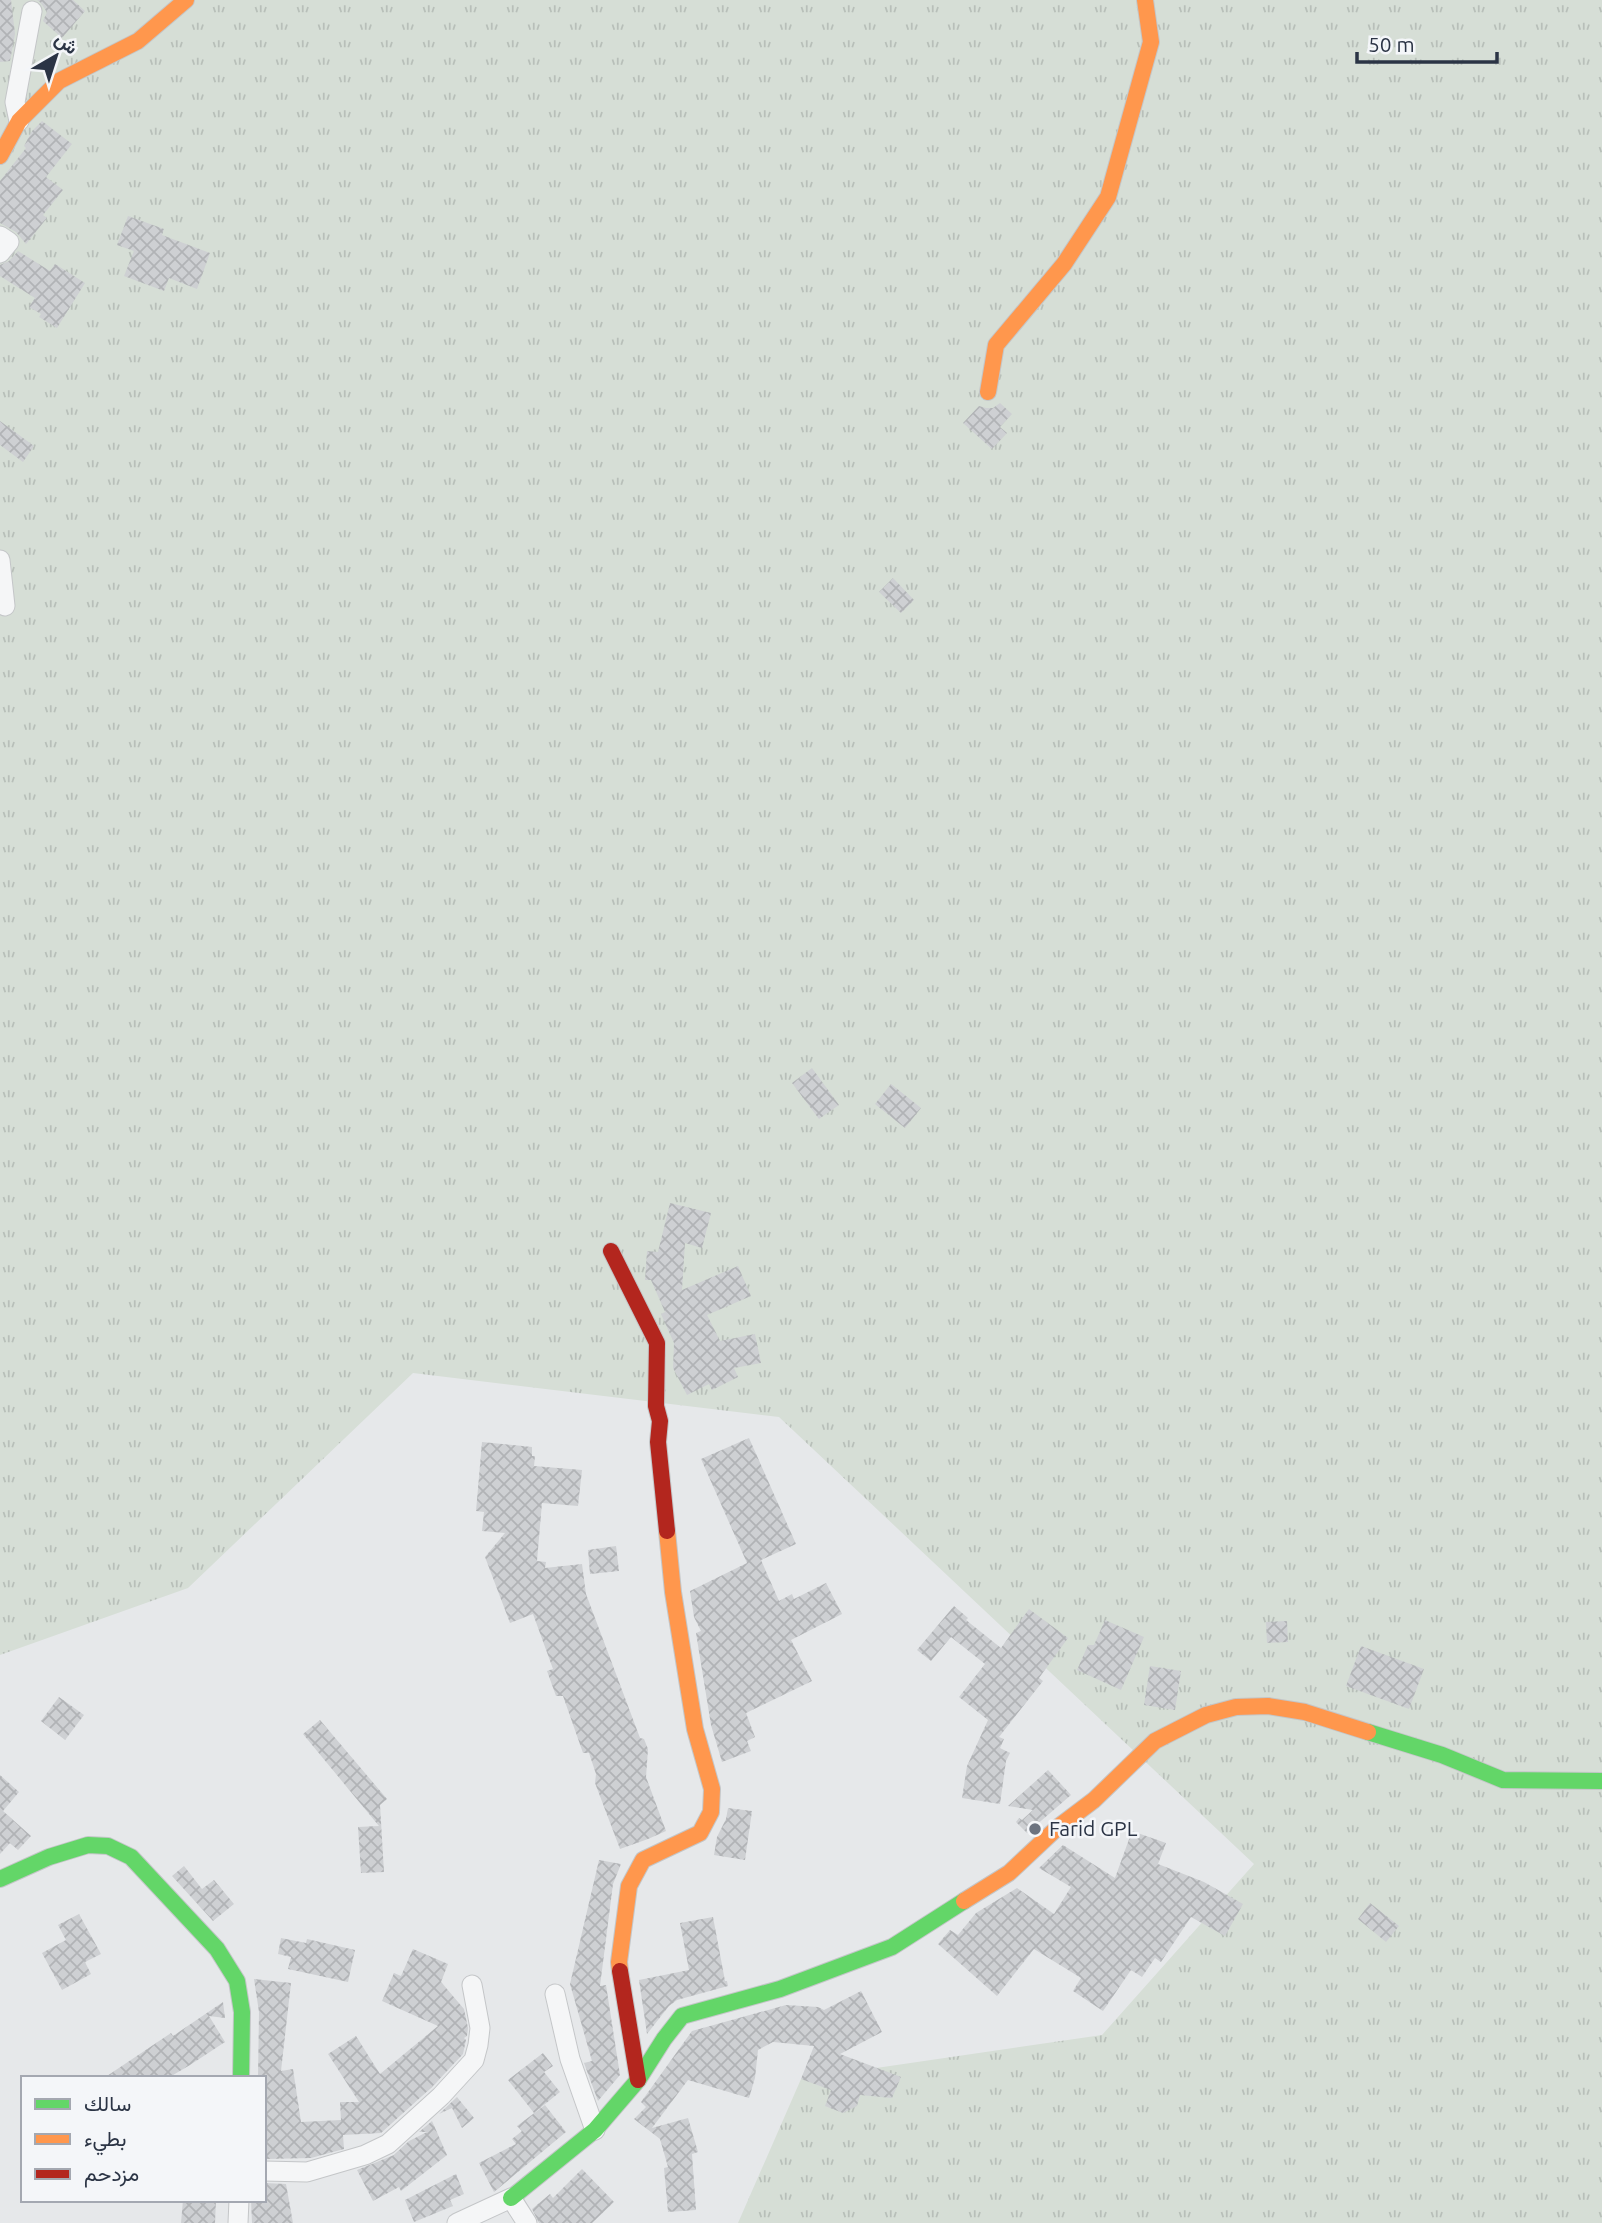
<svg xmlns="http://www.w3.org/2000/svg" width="1602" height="2223" font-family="Ubuntu,Vazirmatn,sans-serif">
<defs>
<pattern id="grass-tufts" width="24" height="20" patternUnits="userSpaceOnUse" patternTransform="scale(1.75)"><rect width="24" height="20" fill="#d6ded6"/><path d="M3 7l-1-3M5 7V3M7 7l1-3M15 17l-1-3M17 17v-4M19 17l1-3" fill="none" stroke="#b8bfb9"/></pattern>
<pattern id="building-cross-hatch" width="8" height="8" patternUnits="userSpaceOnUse" patternTransform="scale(1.75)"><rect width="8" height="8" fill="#ced0d3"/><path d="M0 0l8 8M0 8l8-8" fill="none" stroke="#b1b3b6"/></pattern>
</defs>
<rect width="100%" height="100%" fill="#e6e8ea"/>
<path fill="url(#grass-tufts)" d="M0,0H1602V2223H738L801,2079L1102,2035L1254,1864L779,1417L413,1373L188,1588L0,1655Z"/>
<g fill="url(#building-cross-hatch)">
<path d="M0,0H11L15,34L10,61L0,62Z"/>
<path d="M37,0H73L85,11L62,38L43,21L47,12L40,2Z"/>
<path d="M42,121L72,144L46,177L63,190L43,215L47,218L26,244L16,232L0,223V181L26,148L24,146L32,131Z"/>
<path d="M128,216L164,229L162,235L210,253L197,289L169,278L164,291L124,276L134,251L117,245Z"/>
<path d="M18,251L50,271L55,264L85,283L57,328L39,317L41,314L29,307L35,298L0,276V265L9,261Z"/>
<path d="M1000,403L1012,414L1000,427L1007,433L992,449L963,423L979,406L986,408H993Z"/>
<path d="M0,421L34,446L23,462L0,445Z"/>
<path d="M893,578L914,600L901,613L879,592Z"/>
<path d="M812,1068L839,1105L819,1119L792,1083Z"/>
<path d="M891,1084L921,1108L905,1128L875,1104Z"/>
<path d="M670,1203L711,1213L702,1248L685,1243L682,1290L738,1266L751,1296L707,1315L720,1341L755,1334L761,1363L734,1368L738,1377L712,1390L709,1384L687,1395L673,1368L674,1343L661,1314L665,1312L651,1280H645L647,1251L658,1252Z"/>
<path d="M749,1438L796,1544L761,1560L779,1601L792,1594L794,1599L826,1583L842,1614L791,1640L812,1681L746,1713L755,1737L747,1741L751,1751L722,1762L711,1725L696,1633L701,1631L694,1617L690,1591L747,1563L701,1459Z"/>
<path d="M482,1442L532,1447V1456H535L534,1466L582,1470L578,1506L542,1503L537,1561L546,1562L545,1568L582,1564L586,1594L640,1738L644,1739L648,1749L646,1777L666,1831L648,1839L620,1849L595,1783L596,1774L589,1753H583L563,1696H556L547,1671L553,1669L533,1614L510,1623L485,1557L505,1533L482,1531L484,1512L476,1511Z"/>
<path d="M616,1546L619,1571L590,1574L588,1550Z"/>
<path d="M954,1606L968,1618L966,1620L1001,1648L1029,1609L1068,1638L1039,1678L1043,1681L999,1737L1004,1739L1000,1748L1010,1753L1006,1761L1000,1804L962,1798L967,1766L988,1720L959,1697L985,1664L951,1637L931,1661L917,1650Z"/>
<path d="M1105,1620L1144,1637L1121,1690L1077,1670L1088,1645H1094Z"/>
<path d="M1287,1621L1288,1642L1267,1643L1266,1622Z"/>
<path d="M1361,1646L1424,1669L1409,1709L1346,1686Z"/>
<path d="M1150,1666L1181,1671L1175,1710L1144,1705Z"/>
<path d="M59,1697L84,1715L65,1740L41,1721Z"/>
<path d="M320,1720L387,1799L380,1805L384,1872L361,1873L358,1827L379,1826L303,1734Z"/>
<path d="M1048,1770L1071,1795L1027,1833L1016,1822L1019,1818L1022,1820L1033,1810L1008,1806Z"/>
<path d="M0,1775L19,1792L3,1811L31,1836L18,1850L10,1843L0,1854Z"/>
<path d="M728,1808L752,1811L745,1860L714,1855L717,1837L726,1819Z"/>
<path d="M1132,1831L1166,1843L1158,1864L1204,1882L1243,1904L1225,1936L1191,1917L1161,1962L1155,1958L1142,1977L1131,1970L1103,2011L1073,1991L1081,1978L1034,1949L997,1996L938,1944L950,1930L958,1935L976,1913L1017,1888L1054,1914L1071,1887L1039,1868L1063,1845L1115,1878Z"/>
<path d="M599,1860L621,1864L613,1884L600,1986L606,1985L620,2075L598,2101L584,2063L592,2061L570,1984Z"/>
<path d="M184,1866L202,1889L214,1880L234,1904L213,1921L172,1876Z"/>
<path d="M1370,1903L1399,1926L1386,1942L1358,1919Z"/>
<path d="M79,1914L101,1954L85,1962L91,1974L62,1990L42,1953L66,1940L58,1925Z"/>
<path d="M713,1917L725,1981H727L728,1986L677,2000L669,2006L647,2034L639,1980L689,1970L680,1923Z"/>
<path d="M281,1938L306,1943L307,1939L355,1950L348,1982L288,1969L291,1957L278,1954Z"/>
<path d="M413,1949L448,1964L441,1982L464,2009L468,2028L467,2036L464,2038L466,2040L463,2054L432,2087L381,2133L343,2135L344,2149L311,2158L267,2159L264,2145V2078H258L259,2012L254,1979L291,1983L281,2071L293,2069L301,2122L341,2120L340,2102H359L328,2054L356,2036L380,2074L438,2026L382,2001L394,1973L401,1976Z"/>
<path d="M861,1991L882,2032L840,2054L901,2077L892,2098L860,2095L857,2106L843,2113L825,2106L831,2090L801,2079L814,2046L773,2042L758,2050L755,2078L749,2098L688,2080L652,2128L688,2118L698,2152L692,2154L696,2210L668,2212L664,2168L668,2167L660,2139L634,2119L646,2107L641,2102L692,2031L786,2005L818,2007L824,2010Z"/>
<path d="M223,2002L225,2018L209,2016L225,2042L190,2065L168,2078H104L171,2033L173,2036Z"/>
<path d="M543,2053L553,2066L544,2072L560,2092L534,2113L508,2080Z"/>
<path d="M457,2097L474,2118L462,2128L452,2108L439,2114Z"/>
<path d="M545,2105L566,2132L494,2192L479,2163L516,2144L512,2139L522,2131L517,2126Z"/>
<path d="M432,2121L447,2155L401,2191L399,2187L373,2201L357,2170L394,2155L409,2141L427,2132H419Z"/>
<path d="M582,2169L614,2202L592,2223H539L532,2209L550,2194L553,2198Z"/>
<path d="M456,2174L464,2194L450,2200L453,2206L414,2222L405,2200Z"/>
<path d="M264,2183L286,2184L293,2223H252L251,2200H264Z"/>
<path d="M183,2200H216L215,2223H181Z"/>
</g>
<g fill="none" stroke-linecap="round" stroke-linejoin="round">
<g stroke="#c4c6c8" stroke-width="21">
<g id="street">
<path d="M19,121L15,102L32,11"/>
<path d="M0,236L9,242L0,253"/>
<path d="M0,560L5,606"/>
<path d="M555,1994L570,2059L595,2130"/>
<path d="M264,2171L307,2172L365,2155L388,2144L441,2096L474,2060L478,2045L480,2028L472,1985"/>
<path d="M238,2223L239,2200"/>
<path d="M457,2223L511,2198L527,2223"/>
</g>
</g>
<g stroke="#c4c6c8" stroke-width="18">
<g id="fast">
<path d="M1368,1732L1442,1755L1503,1780L1602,1781"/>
<path d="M0,1879L49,1857L88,1845L108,1846L131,1857L217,1949L237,1981L242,2012L241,2078"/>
<path d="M511,2198L595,2130L638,2080L664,2039L682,2016L780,1989L892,1947L964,1901"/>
</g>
</g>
<g stroke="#c4c6c8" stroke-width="18">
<g id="slow">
<path d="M0,156L19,121L59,81L138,41L186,0"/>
<path d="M988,392L996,345L1064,264L1108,197L1151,42L1145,0"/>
<path d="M964,1901L1009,1873L1057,1828L1094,1800L1155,1741L1206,1715L1236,1707L1268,1706L1305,1712L1368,1732"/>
<path d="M620,1971L619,1962L629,1886L643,1860L700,1833L711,1812L712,1789L695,1729L673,1592L667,1531"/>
</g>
</g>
<g stroke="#c4c6c8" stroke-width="18">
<g id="jam">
<path d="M611,1251L657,1343L656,1406L660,1421L658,1442L667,1531"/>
<path d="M620,1971L638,2080"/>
</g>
</g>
<use href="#street" stroke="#f5f6f7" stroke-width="19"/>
<use href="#fast" stroke="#63d668" stroke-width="16"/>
<use href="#slow" stroke="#ff974d" stroke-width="16"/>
<use href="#jam" stroke="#b3261e" stroke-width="16"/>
</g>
<circle fill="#6c737f" stroke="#f4f6f9" stroke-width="2.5" cx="1035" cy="1829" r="7"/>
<g text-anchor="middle" stroke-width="5" stroke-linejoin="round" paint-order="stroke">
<g font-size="21" fill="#2b3445" stroke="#f4f6f9" text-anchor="start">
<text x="1049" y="1836">Farid GPL</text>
</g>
</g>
<rect x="21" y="2076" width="245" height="126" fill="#f4f6f9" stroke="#a4a8b1" stroke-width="2"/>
<rect x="35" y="2099" width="35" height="10" fill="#63d668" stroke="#a4a8b1" stroke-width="2"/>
<text x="84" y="2111" font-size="21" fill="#2b3445">سالك</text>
<rect x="35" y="2134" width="35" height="10" fill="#ff974d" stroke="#a4a8b1" stroke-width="2"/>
<text x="84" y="2146" font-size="21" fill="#2b3445">بطيء</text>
<rect x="35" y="2169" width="35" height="10" fill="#b3261e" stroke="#a4a8b1" stroke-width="2"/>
<text x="84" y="2181" font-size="21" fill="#2b3445">مزدحم</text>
<g transform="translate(56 56) rotate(39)" stroke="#f4f6f9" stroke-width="5" paint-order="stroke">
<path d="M0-5L12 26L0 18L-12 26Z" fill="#2b3445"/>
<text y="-10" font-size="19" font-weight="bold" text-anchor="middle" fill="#2b3445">ش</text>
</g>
<path d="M1357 52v10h140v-10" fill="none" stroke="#2b3445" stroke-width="3.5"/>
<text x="1368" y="52" font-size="21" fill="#2b3445" stroke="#f4f6f9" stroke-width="5" paint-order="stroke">50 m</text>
</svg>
